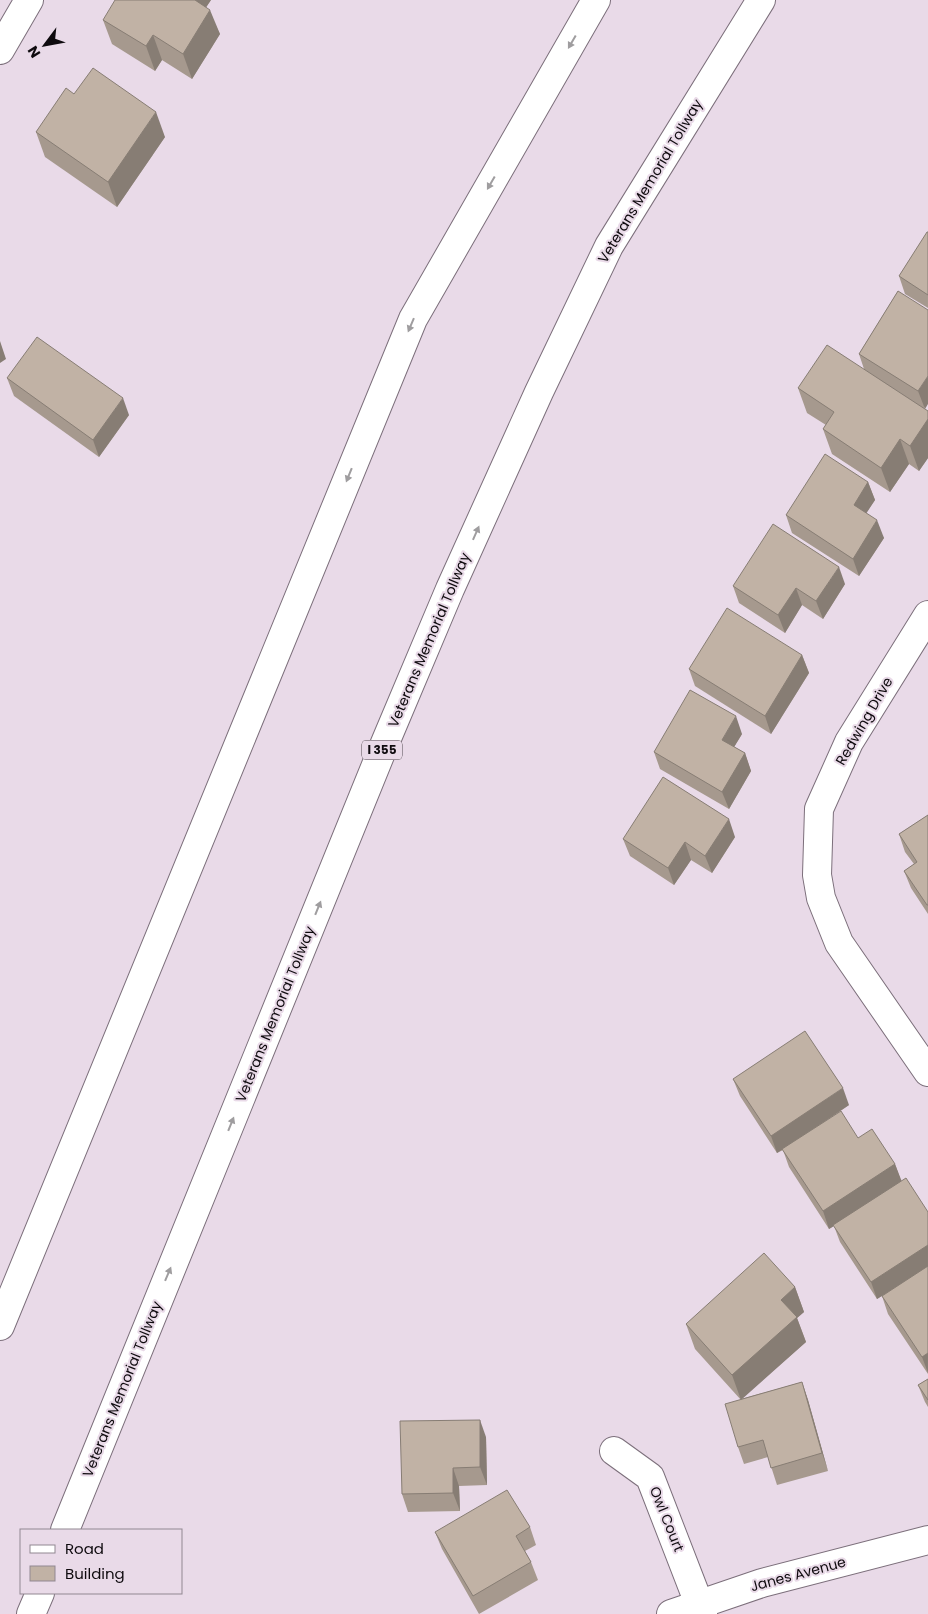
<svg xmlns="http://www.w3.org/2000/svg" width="928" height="1614" font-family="Poppins,sans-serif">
<rect width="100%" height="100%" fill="#e9dae8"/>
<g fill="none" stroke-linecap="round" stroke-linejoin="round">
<g stroke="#7c6f7b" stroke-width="30">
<g id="street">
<path d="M0,50L29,0"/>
<path d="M928,615L849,742L819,809L817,875L821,898L839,943L928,1072"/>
<path d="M614,1451L650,1477L703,1614"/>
<path d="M671,1614L762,1583L928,1540"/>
</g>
</g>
<g stroke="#7c6f7b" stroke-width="30">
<g id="highway">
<path d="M0,1326L413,319L596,0"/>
<path d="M65,1530L385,743L450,589L539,392L609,246L761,0"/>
<path d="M31,1614L40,1593"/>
</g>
</g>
<use href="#street" stroke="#fff" stroke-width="28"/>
<use href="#highway" stroke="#fff" stroke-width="28"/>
</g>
<g fill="#a6998e">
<path d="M211,0L206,7L220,34L192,79L162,60L155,71L112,44L103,20Z"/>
<path d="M74,94L165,137L117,207L45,157L36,132Z"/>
<path d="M928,232V308L905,294L899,276Z"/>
<path d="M898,291L925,409L928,411V458L919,471L909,464L890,492L832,454L823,429L826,425L807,413L798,388L864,369L859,354Z"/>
<path d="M7,378L129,415L99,457L14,396Z"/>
<path d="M868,482L875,500L866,513L884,538L859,576L792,533L786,515Z"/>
<path d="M845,584L823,619L802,605L785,633L739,603L733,586Z"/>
<path d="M802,655L809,673L771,734L695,686L689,669Z"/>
<path d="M742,734L734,747L745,753L751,771L729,809L660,769L654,752Z"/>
<path d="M928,815V914L911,888L904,871L914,864L905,852L899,834Z"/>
<path d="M735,837L712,873L691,860L674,885L630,856L623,839Z"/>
<path d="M733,1079L849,1105L826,1121L858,1138L895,1164L901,1181L928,1212V1374L888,1314L882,1296L888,1292L877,1299L840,1242L834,1226L829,1229L789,1167L783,1150L777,1153L740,1096Z"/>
<path d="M795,1287L804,1312L797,1318L806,1342L741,1399L802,1382L808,1400L828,1471L777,1485L768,1457L744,1464L738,1447L741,1400L695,1349L686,1324Z"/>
<path d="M928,1379V1407L925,1402L918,1385Z"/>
<path d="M486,1437L487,1485L459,1486L460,1511L408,1512L402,1494Z"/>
<path d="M530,1527L536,1545L525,1551L531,1562L538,1580L479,1614L442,1549L435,1532Z"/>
</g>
<g fill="#877d74">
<path d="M190,0H211L197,21Z"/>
<path d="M210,10L220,34L192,79L183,54Z"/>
<path d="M153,35L162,60L155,71L146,46Z"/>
<path d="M156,112L165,137L117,207L108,182Z"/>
<path d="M0,341L6,359L0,363Z"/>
<path d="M928,376V404L925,409L918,391Z"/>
<path d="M123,398L129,415L99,457L93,440Z"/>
<path d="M928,419V458L919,471L910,446Z"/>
<path d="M900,439L909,464L890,492L881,468Z"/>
<path d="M868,482L875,500L860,523L854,505Z"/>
<path d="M877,520L884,538L859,576L853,559Z"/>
<path d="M839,567L845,584L823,619L816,601Z"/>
<path d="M796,588L802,605L785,633L778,615Z"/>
<path d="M802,655L809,673L771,734L765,716Z"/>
<path d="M736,716L742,734L728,757L722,740Z"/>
<path d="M745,753L751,771L729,809L722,792Z"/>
<path d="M729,819L735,837L712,873L705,856Z"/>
<path d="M685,842L691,860L674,885L668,868Z"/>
<path d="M843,1088L849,1105L777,1153L771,1136Z"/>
<path d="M895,1164L902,1182L829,1229L823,1211Z"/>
<path d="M928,1245V1267L877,1299L871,1282Z"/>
<path d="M795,1287L804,1312L797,1318L806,1342L741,1400L732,1375L781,1300Z"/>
<path d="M928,1353V1373L922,1357Z"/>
<path d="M802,1382L808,1400L828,1471L822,1453Z"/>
<path d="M480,1420L486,1437L487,1485L480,1467Z"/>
<path d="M453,1468L459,1486L460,1511L453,1493Z"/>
</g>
<g fill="#c1b2a5" stroke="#877d74">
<path d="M115,0H195L210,10L183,54L153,35L146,46L103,20Z"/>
<path d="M93,68L156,112L108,182L36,132L66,88L74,94Z"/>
<path d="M927,232H928V295L899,276Z"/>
<path d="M898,291L928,310V376L918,391L859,354Z"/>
<path d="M37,337L123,398L93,440L7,378Z"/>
<path d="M827,345L928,411V419L910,446L900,439L881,468L823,429L834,412L798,388Z"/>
<path d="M825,454L868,482L854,505L877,520L853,559L786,515Z"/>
<path d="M773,524L839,567L816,601L796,588L778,615L733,586Z"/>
<path d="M727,608L802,655L765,716L689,669Z"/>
<path d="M690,690L736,716L722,740L745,753L722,792L654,752Z"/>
<path d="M663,777L729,819L705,856L685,842L668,868L623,839Z"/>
<path d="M928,815V905H927L904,871L917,862L899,834Z"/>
<path d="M805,1031L843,1088L771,1136L733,1079Z"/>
<path d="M841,1111L858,1138L872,1129L895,1164L823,1211L782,1149Z"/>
<path d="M906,1178L928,1212V1245L871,1282L833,1225Z"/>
<path d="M764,1253L795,1287L781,1300L797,1317L732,1375L686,1324Z"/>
<path d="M928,1266V1353L922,1357L882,1296Z"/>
<path d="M928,1379V1400L918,1385Z"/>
<path d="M802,1382L822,1453L771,1468L763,1440L738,1447L725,1404Z"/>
<path d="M480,1420V1467L453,1468V1493L402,1494L400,1421Z"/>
<path d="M507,1490L530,1527L516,1536L531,1562L473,1596L435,1532Z"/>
</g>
<defs><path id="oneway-solid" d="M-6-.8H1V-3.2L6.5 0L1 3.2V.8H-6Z" transform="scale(1.25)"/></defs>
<g fill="#9f9d9f">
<use href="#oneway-solid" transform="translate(572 42) rotate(120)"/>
<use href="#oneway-solid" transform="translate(491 183) rotate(120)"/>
<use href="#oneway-solid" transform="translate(411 325) rotate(113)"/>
<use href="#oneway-solid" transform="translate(349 475) rotate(112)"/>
<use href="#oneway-solid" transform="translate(476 533) rotate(-66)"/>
<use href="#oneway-solid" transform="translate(318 908) rotate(-68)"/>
<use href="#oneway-solid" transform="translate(231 1124) rotate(-68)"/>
<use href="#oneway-solid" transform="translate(168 1274) rotate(-67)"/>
</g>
<g text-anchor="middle" stroke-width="4" stroke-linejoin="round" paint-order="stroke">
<rect fill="#e9dae8" stroke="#50484f" stroke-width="1" x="362" y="740.5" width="40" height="19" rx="4"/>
<g font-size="12" font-weight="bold" fill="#0e0a0e">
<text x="382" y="754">I 355</text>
</g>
<g font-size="14" fill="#0e0a0e" stroke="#e9dae8">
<text transform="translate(650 181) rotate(-59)" y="5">Veterans Memorial Tollway</text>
<text transform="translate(429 640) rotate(-67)" y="5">Veterans Memorial Tollway</text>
<text transform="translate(864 721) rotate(-60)" y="5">Redwing Drive</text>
<text transform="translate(275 1014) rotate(-68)" y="5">Veterans Memorial Tollway</text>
<text transform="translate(122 1389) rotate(-68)" y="5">Veterans Memorial Tollway</text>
<text transform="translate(667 1519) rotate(68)" y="5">Owl Court</text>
<text transform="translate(798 1574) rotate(-15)" y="5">Janes Avenue</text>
</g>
</g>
<rect x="20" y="1529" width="162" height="65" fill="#e9dae8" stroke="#918791"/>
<rect x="30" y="1545" width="25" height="8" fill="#ffffff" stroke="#918791"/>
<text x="65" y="1554" font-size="15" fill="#0e0a0e">Road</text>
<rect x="30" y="1566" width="25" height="15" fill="#c1b2a5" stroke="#918791"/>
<text x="65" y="1579" font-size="15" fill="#0e0a0e">Building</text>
<g transform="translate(45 45) rotate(238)" stroke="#e9dae8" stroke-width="4" paint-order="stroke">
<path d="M0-4L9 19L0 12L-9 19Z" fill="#0e0a0e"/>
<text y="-8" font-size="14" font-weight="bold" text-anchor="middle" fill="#0e0a0e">N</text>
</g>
</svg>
